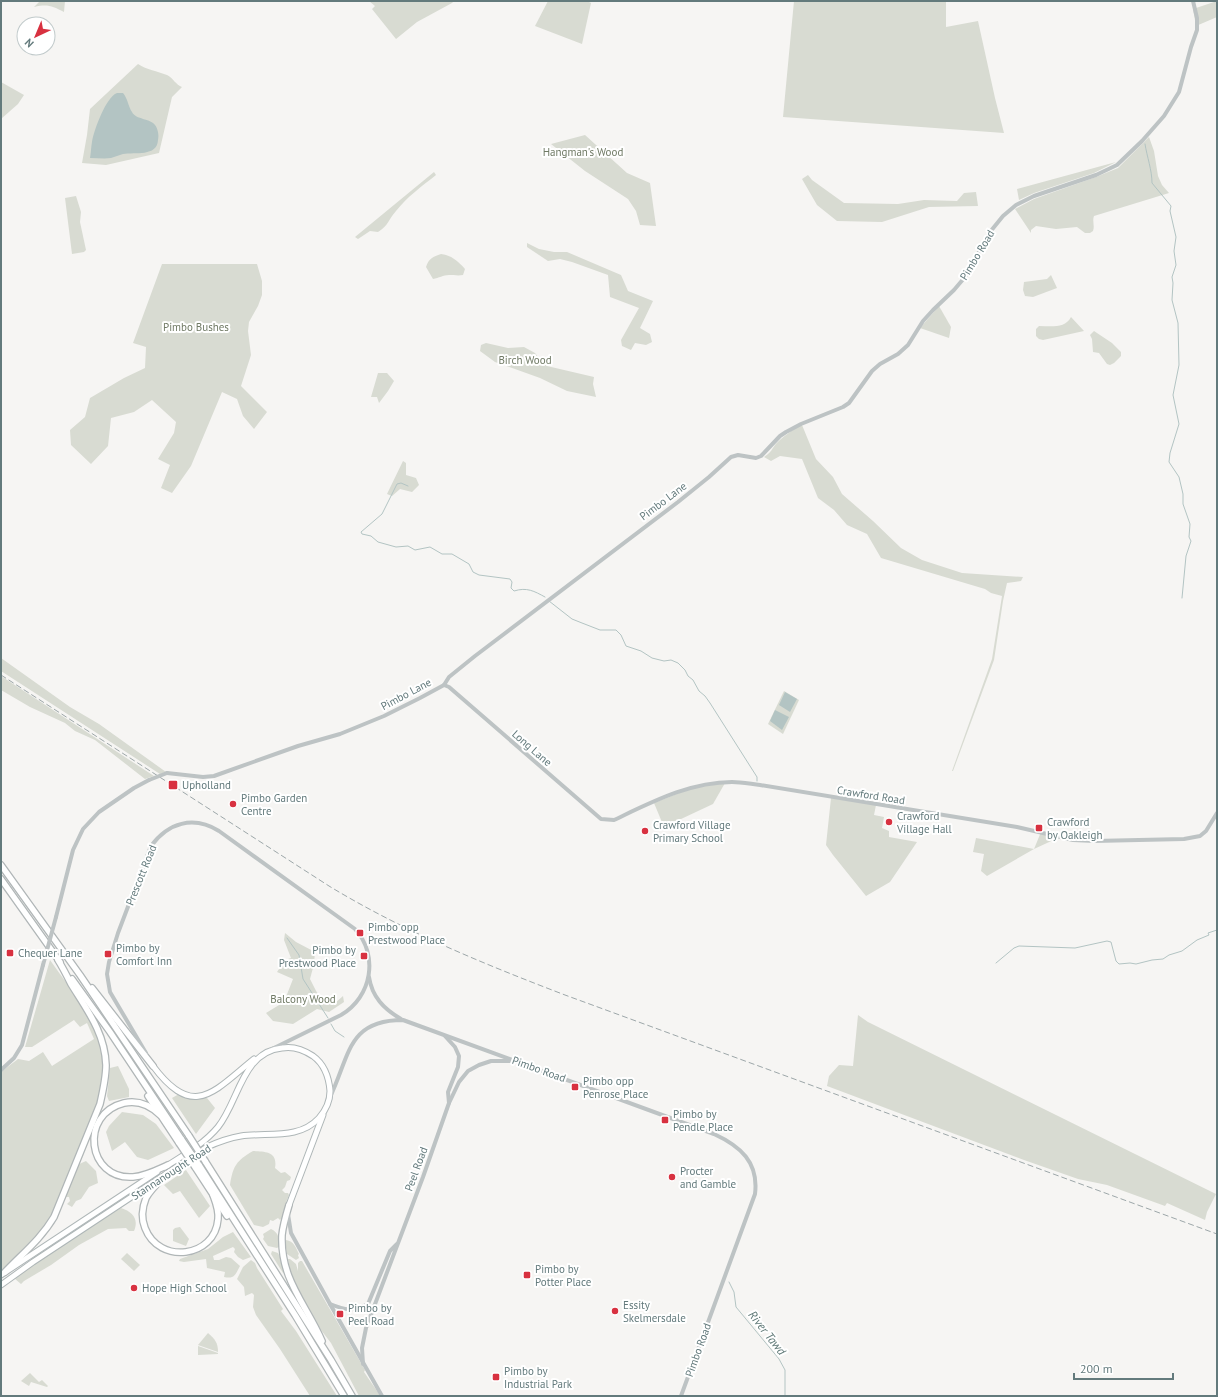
<svg xmlns="http://www.w3.org/2000/svg" width="1218" height="1397" font-family="'PT Sans',sans-serif">
<rect width="100%" height="100%" fill="#f6f5f3"/>
<g fill="#d8dbd2">
<path d="M40,1H65L64,12C52,6 48,4 34,7Z"/>
<path d="M369,1H454L452,3L417,22L396,39L372,9L375,6Z"/>
<path d="M548,1H587L591,3L582,44L535,26Z"/>
<path d="M794,1H946V27L978,21L995,98L1004,133L783,117Z"/>
<path d="M1217,1V17L1196,26L1193,9Z"/>
<path d="M138,64C147,70 157,71 167,75C173,78 176,85 182,87L172,97L159,153L106,165L82,163L87,135L90,109Z"/>
<path d="M1,82L24,95L18,104L1,119Z"/>
<path d="M585,135L627,173L650,183L656,226L640,225L636,211L628,199L585,171L551,144Z"/>
<path d="M1149,137L1154,151L1158,176L1162,185L1169,193L1094,216C1092,221 1095,226 1093,231L1090,233H1085L1077,227L1056,229L1036,226L1031,230V233L1015,209L1034,199L1096,177L1118,168Z"/>
<path d="M1116,162L1094,173L1034,193L1019,200L1017,189Z"/>
<path d="M434,172L436,175C422,186 407,197 396,211C388,220 389,225 378,232L370,231L358,239L355,237Z"/>
<path d="M808,175L812,180L844,203L898,204L924,200L957,201L964,193L976,192L978,206L929,207L882,222L837,221L817,205L802,179Z"/>
<path d="M76,196L81,212L80,222L86,250L84,252L72,254L65,198Z"/>
<path d="M527,243L539,249L554,252H567L621,275L628,291L653,301L640,328L650,334L652,342L646,345L635,343L631,350L622,346L621,340L639,308L610,297L608,275L572,262L560,259L548,261L527,247Z"/>
<path d="M441,254C451,255 458,261 465,269L463,275C458,276 454,275 449,275C443,275 439,278 433,279L426,267C429,258 433,257 441,254Z"/>
<path d="M162,264H257L262,281V295L258,306L249,322L248,331L251,355L241,386L267,412L254,429L243,416L237,399L222,392L191,466L172,493L161,488L170,465L158,459L174,433L176,422L152,400L134,412L111,418L108,446L91,464L71,445L70,430L85,417L90,398L124,378L145,368L146,347L133,343Z"/>
<path d="M1051,275L1057,288L1033,297L1025,296L1023,290L1024,282L1047,279Z"/>
<path d="M939,306L951,327L949,338L920,328Z"/>
<path d="M1071,317L1084,331L1043,340L1039,339L1036,336V329L1039,326C1050,326 1065,329 1071,317Z"/>
<path d="M1094,331L1112,343L1121,352V356L1114,363L1110,365L1107,364L1099,353L1093,352L1092,339L1090,335Z"/>
<path d="M486,343L508,348L524,347L535,353L541,361L547,366L594,377L593,384L596,397L567,391L540,378L495,362L480,351L481,345Z"/>
<path d="M378,373H387L394,381L388,391L379,403L377,397H371Z"/>
<path d="M802,425L816,459L833,477L842,494L873,521L901,548L922,560L962,573L1023,577L1021,581L1007,583L1003,601L994,660L953,771H952L992,659L1002,596L991,593L985,589L881,558L867,534L847,525L834,510L818,498L802,459L780,456L771,461L764,457C770,453 771,451 775,445C780,439 794,428 802,425Z"/>
<path d="M403,461L406,463V475L416,478L419,485L412,492L400,489L392,496L387,494Z"/>
<path d="M1,658L70,707L99,724L166,772L160,774L1,671Z"/>
<path d="M1,676L154,776L145,779L95,740L75,731L65,723L30,707L1,690Z"/>
<path d="M784,691L799,700L783,734L768,724Z"/>
<path d="M725,783L713,804L664,827L654,803L692,788Z"/>
<path d="M831,798L876,805L874,815L884,817L882,828L889,831V837L917,842L890,882L866,896L833,855L826,845Z"/>
<path d="M1041,832L1060,837L1034,849L987,876L981,871L984,854L973,852L976,838L1034,849Z"/>
<path d="M285,933L296,942L315,952L314,964L310,979C318,994 318,999 334,1004L343,996L344,1002L329,1012L317,1009L293,1024L273,1021L266,1013L284,1002L293,979L277,972L285,960L291,958L284,940Z"/>
<path d="M50,960C65,982 95,1017 100,1043C103,1058 104,1075 100,1091C96,1112 85,1133 77,1153C67,1176 60,1201 47,1223C36,1242 18,1257 1,1271V1072L18,1059L29,1061L43,1052L52,1066L94,1039L87,1023L80,1027L74,1020L32,1047H25Z"/>
<path d="M858,1015L868,1022L1216,1194L1207,1212L1205,1220L1167,1203L1165,1206L1107,1185L1078,1179L1024,1160L827,1086L829,1076L839,1065L853,1066Z"/>
<path d="M118,1066L129,1089V1097L109,1101L107,1096L110,1068Z"/>
<path d="M179,1094L189,1098H207L215,1108L196,1134L172,1098Z"/>
<path d="M122,1112L143,1115L156,1124L174,1148L148,1160L137,1157L125,1142L112,1151L106,1132L109,1126Z"/>
<path d="M253,1151C265,1152 278,1151 275,1168L281,1173L285,1172L291,1177L290,1180L287,1181L285,1187L282,1190L285,1193H288L289,1195L285,1205L287,1207L284,1216L280,1220L278,1218L273,1221L270,1220L269,1224L263,1227L254,1225L230,1185C233,1166 236,1161 253,1151Z"/>
<path d="M86,1161L96,1171L98,1183L89,1187L81,1199L76,1201L72,1207L67,1204L70,1201L69,1197H66L65,1195L67,1193L77,1165Z"/>
<path d="M186,1170L210,1206L199,1218L180,1191L173,1194L164,1185Z"/>
<path d="M121,1208C133,1212 139,1219 134,1231H129L126,1228L108,1229L79,1245L51,1265L24,1281L21,1284L14,1278L101,1220Z"/>
<path d="M180,1227L189,1239L186,1246L173,1241V1230L175,1228Z"/>
<path d="M271,1229C278,1232 280,1239 280,1246L277,1248L268,1246L263,1239L264,1237L263,1234Z"/>
<path d="M233,1232L251,1257L243,1260L238,1257L234,1252L235,1249L233,1247L213,1256L214,1260H219L226,1257L231,1258L240,1266C235,1275 235,1279 224,1277L225,1272L207,1268L206,1259L184,1262L179,1261L180,1259L208,1249L223,1237Z"/>
<path d="M286,1240C294,1241 296,1248 299,1254L298,1255L299,1258L296,1260L287,1254L285,1242Z"/>
<path d="M272,1251L278,1253L281,1259L285,1272L283,1273L271,1254Z"/>
<path d="M127,1253L140,1265L134,1271L121,1259Z"/>
<path d="M288,1259H290L296,1264L298,1271V1263L300,1261H302L365,1370L364,1372C369,1380 375,1387 380,1396H359L331,1343L321,1330L300,1295L291,1276Z"/>
<path d="M251,1260L255,1263L257,1268L283,1309L281,1311L296,1331L337,1396H310L280,1349L256,1315L253,1307L254,1295L252,1293L245,1296L244,1287L237,1279L243,1267Z"/>
<path d="M208,1333C215,1339 218,1343 218,1352L198,1345Z"/>
<path d="M198,1346L218,1353V1354L198,1355Z"/>
<path d="M30,1373L39,1382L42,1380L48,1386L47,1387L31,1382L29,1386L21,1381Z"/>
</g>
<g fill="#b3c4c3">
<path d="M117,93H123C128,99 128,106 132,112C136,120 150,118 155,125C158,129 159,135 158,140C157,157 135,152 123,154C119,155 115,157 111,158C105,159 97,158 90,158C91,153 91,147 92,142C94,130 106,97 117,93Z"/>
<path d="M785,692L797,699L790,712L779,705Z"/>
<path d="M775,710L789,717L782,730L770,721Z"/>
</g>
<g fill="none" stroke-linecap="round" stroke-linejoin="round">
<g stroke="#b3c4c3" stroke-width="1">
<path d="M1145,144C1147,157 1152,170 1152,183L1171,206L1170,211L1176,237L1174,251L1176,265L1172,277L1173,283L1172,300L1178,323L1179,365L1173,395L1179,424L1170,453L1169,462L1179,477L1183,494V504L1190,524L1189,537L1191,541L1186,556L1182,598"/>
<path d="M408,486L401,483L397,484L382,514L361,532L362,534L371,536L378,542L396,547L408,546L415,550L430,547L442,554H452L469,564L473,572L479,575L510,579L512,582L511,588L514,591C527,587 534,591 545,597"/>
<path d="M549,601L572,619L582,623L600,630H616L621,635L626,646L641,651L652,658L664,661L671,660L678,663L685,670L688,676L693,680L699,691L705,696L710,703L757,777V781"/>
<path d="M287,938L299,955L303,979L328,1018"/>
<path d="M996,963L1014,948L1019,946L1075,948L1107,941L1111,942L1116,961L1119,964L1130,963L1136,964L1152,960L1163,959L1169,955L1182,951L1197,940L1209,935L1208,933L1217,930"/>
<path d="M331,1024L335,1031L344,1037"/>
<path d="M729,1282L734,1292L736,1307L779,1359L785,1370V1396"/>
</g>
<g stroke="#aeb6b7" stroke-width="7">
<g id="primary">
<path d="M153,1066C194,1121 214,1091 254,1059"/>
<path d="M289,1205L323,1115"/>
<path d="M1,1275L157,1172"/>
<path d="M1,1285L33,1262L207,1147C218,1142 229,1138 241,1136C268,1132 299,1140 319,1118C326,1110 330,1101 330,1091C329,1078 324,1064 313,1056C304,1050 293,1046 282,1048C242,1052 239,1101 218,1127C204,1144 184,1155 165,1167"/>
</g>
</g>
<g stroke="#b0b6b7" stroke-width="8">
<g id="motorway">
<path d="M1,865L80,975L189,1136"/>
<path d="M1,879L60,962"/>
<path d="M72,979L110,1032L182,1140"/>
<path d="M92,988L153,1066"/>
<path d="M148,1096L179,1143"/>
<path d="M160,1115C150,1105 138,1100 124,1103C79,1114 87,1180 133,1177C146,1176 157,1170 168,1165"/>
<path d="M205,1161L331,1360L352,1396"/>
<path d="M199,1165L295,1315L344,1396"/>
<path d="M195,1167L227,1216"/>
<path d="M166,1175C159,1182 151,1189 146,1198C142,1208 141,1218 145,1228C159,1265 215,1258 218,1219C219,1210 216,1203 213,1195"/>
<path d="M289,1205C286,1215 283,1225 282,1235C280,1279 306,1304 322,1341"/>
<path d="M5,1272C22,1254 41,1239 54,1217L100,1104C103,1091 106,1078 106,1065C105,1033 87,1010 71,984C67,976 63,968 58,960"/>
</g>
</g>
<g stroke="#bdc3c4" stroke-width="4">
<path d="M444,685L449,687L601,819L614,820C652,802 690,782 732,782C741,782 751,784 760,785L1017,827L1073,840L1094,841L1184,839L1200,836L1206,831L1217,813"/>
<path d="M167,773L203,777L214,776L298,746L340,734L384,716L420,698L444,685L449,677L475,656L678,502L709,477L731,457L738,455L756,458L761,456L780,436L786,432L801,424L843,407L849,403L872,371L880,364L898,354L908,345L923,321L933,310L954,290L965,277L990,232L1003,216L1016,205L1034,196L1096,175L1117,165L1142,141L1164,116L1179,92L1191,47L1197,30V18L1193,1"/>
<path d="M56,917L73,850L83,829L99,812L134,788L149,780"/>
<path d="M369,977C372,997 384,1009 401,1019"/>
<path d="M445,1036L455,1047L459,1056L458,1067L448,1092L449,1103"/>
<path d="M146,1053L110,992L107,974L109,962L118,933L151,846C168,823 193,815 219,831L355,929C379,955 372,997 341,1015L270,1050"/>
<path d="M1,1070L14,1058L22,1045L43,965"/>
<path d="M330,1097C350,1056 347,1020 403,1020L714,1134C740,1146 759,1162 755,1194L681,1396"/>
<path d="M288,1214L291,1233L330,1304L382,1396"/>
<path d="M330,1304C345,1310 353,1312 368,1304L390,1251L397,1244"/>
<path d="M363,1364L362,1348L366,1328L423,1177L449,1103L459,1082L468,1071L479,1065L491,1061H510"/>
</g>
<use href="#primary" stroke="#fff" stroke-width="5"/>
<use href="#motorway" stroke="#fff" stroke-width="5.5"/>
<path stroke="#9da7a9" stroke-width="1" stroke-dasharray="6 3" stroke-linecap="butt" d="M1,675L329,886C403,931 484,964 565,995L1217,1234"/>
<g stroke="#b0b6b7" stroke-width="8" stroke-linecap="butt">
<g id="motorway-bridge">
<path d="M189,1136L205,1161"/>
<path d="M182,1140L199,1165"/>
<path d="M179,1143L195,1167"/>
</g>
</g>
<g stroke="#bdc3c4" stroke-width="4">
<path d="M149,780L167,773"/>
<path d="M43,965L56,917"/>
</g>
<use href="#motorway-bridge" stroke="#fff" stroke-width="5.5"/>
</g>
<g fill="#d83140" stroke="#fff" stroke-width="1.5">
<rect x="168" y="780" width="10" height="10" rx="2"/>
<circle cx="233" cy="804" r="4"/>
<circle cx="889" cy="822" r="4"/>
<rect x="1035" y="824" width="8" height="8" rx="2"/>
<circle cx="645" cy="831" r="4"/>
<rect x="356" y="929" width="8" height="8" rx="2"/>
<rect x="6" y="949" width="8" height="8" rx="2"/>
<rect x="104" y="950" width="8" height="8" rx="2"/>
<rect x="360" y="952" width="8" height="8" rx="2"/>
<rect x="571" y="1083" width="8" height="8" rx="2"/>
<rect x="661" y="1116" width="8" height="8" rx="2"/>
<circle cx="672" cy="1177" r="4"/>
<rect x="523" y="1271" width="8" height="8" rx="2"/>
<circle cx="134" cy="1288" r="4"/>
<circle cx="615" cy="1311" r="4"/>
<rect x="336" y="1310" width="8" height="8" rx="2"/>
<rect x="492" y="1373" width="8" height="8" rx="2"/>
</g>
<g text-anchor="middle" stroke-width="4" stroke-linejoin="round" paint-order="stroke">
<g font-size="11" fill="#707a65" stroke="#fff">
<text x="583" y="156">Hangman's Wood</text>
<text x="196" y="331">Pimbo Bushes</text>
<text x="525" y="364">Birch Wood</text>
<text x="303" y="1003">Balcony Wood</text>
</g>
<g font-size="11" fill="#637a7c" stroke="#fff">
<text transform="translate(977 255) rotate(-59)" y="4">Pimbo Road</text>
<text transform="translate(663 501) rotate(-37)" y="4">Pimbo Lane</text>
<text transform="translate(406 694) rotate(-28)" y="4">Pimbo Lane</text>
<text transform="translate(532 748) rotate(41)" y="4">Long Lane</text>
<text transform="translate(871 795) rotate(9)" y="4">Crawford Road</text>
<text transform="translate(141 875) rotate(-68)" y="4">Prescott Road</text>
<text transform="translate(539 1069) rotate(20)" y="4">Pimbo Road</text>
<text transform="translate(416 1169) rotate(-70)" y="4">Peel Road</text>
<text transform="translate(171 1172) rotate(-33)" y="4">Stannanought Road</text>
<text transform="translate(698 1350) rotate(-70)" y="4">Pimbo Road</text>
</g>
<g font-size="11" fill="#637a7c" stroke="#fff" text-anchor="start">
<text x="182" y="789">Upholland</text>
<text x="241" y="802">Pimbo Garden<tspan x="241" dy="13">Centre</tspan></text>
<text x="897" y="820">Crawford<tspan x="897" dy="13">Village Hall</tspan></text>
<text x="1047" y="826">Crawford<tspan x="1047" dy="13">by Oakleigh</tspan></text>
<text x="653" y="829">Crawford Village<tspan x="653" dy="13">Primary School</tspan></text>
<text x="368" y="931">Pimbo opp<tspan x="368" dy="13">Prestwood Place</tspan></text>
<text x="116" y="952">Pimbo by<tspan x="116" dy="13">Comfort Inn</tspan></text>
<text x="356" y="954" text-anchor="end">Pimbo by<tspan x="356" dy="13">Prestwood Place</tspan></text>
<text x="18" y="957">Chequer Lane</text>
<text x="583" y="1085">Pimbo opp<tspan x="583" dy="13">Penrose Place</tspan></text>
<text x="673" y="1118">Pimbo by<tspan x="673" dy="13">Pendle Place</tspan></text>
<text x="680" y="1175">Procter<tspan x="680" dy="13">and Gamble</tspan></text>
<text x="535" y="1273">Pimbo by<tspan x="535" dy="13">Potter Place</tspan></text>
<text x="142" y="1292">Hope High School</text>
<text x="623" y="1309">Essity<tspan x="623" dy="13">Skelmersdale</tspan></text>
<text x="348" y="1312">Pimbo by<tspan x="348" dy="13">Peel Road</tspan></text>
<text x="504" y="1375">Pimbo by<tspan x="504" dy="13">Industrial Park</tspan></text>
</g>
<g font-size="12" font-style="italic" fill="#5e7876" stroke="#fff">
<text transform="translate(767 1333) rotate(52)" y="4">River Tawd</text>
</g>
</g>
<rect width="1218" height="1397" fill="none" stroke="#637a7c" stroke-width="4"/>
<g transform="translate(36 36) rotate(224)"><circle r="19" fill="#ffffff" stroke="#c1cacb"/>
<path d="M0-3L7 15L0 10L-7 15Z" fill="#d83140"/>
<text y="-6" font-size="11" font-weight="bold" text-anchor="middle" fill="#637a7c">N</text>
</g>
<path d="M1074 1373v6h99v-6" fill="none" stroke="#637a7c" stroke-width="2"/>
<text x="1080" y="1373" font-size="12" fill="#637a7c" stroke="#ffffff" stroke-width="3" paint-order="stroke">200 m</text>
</svg>
